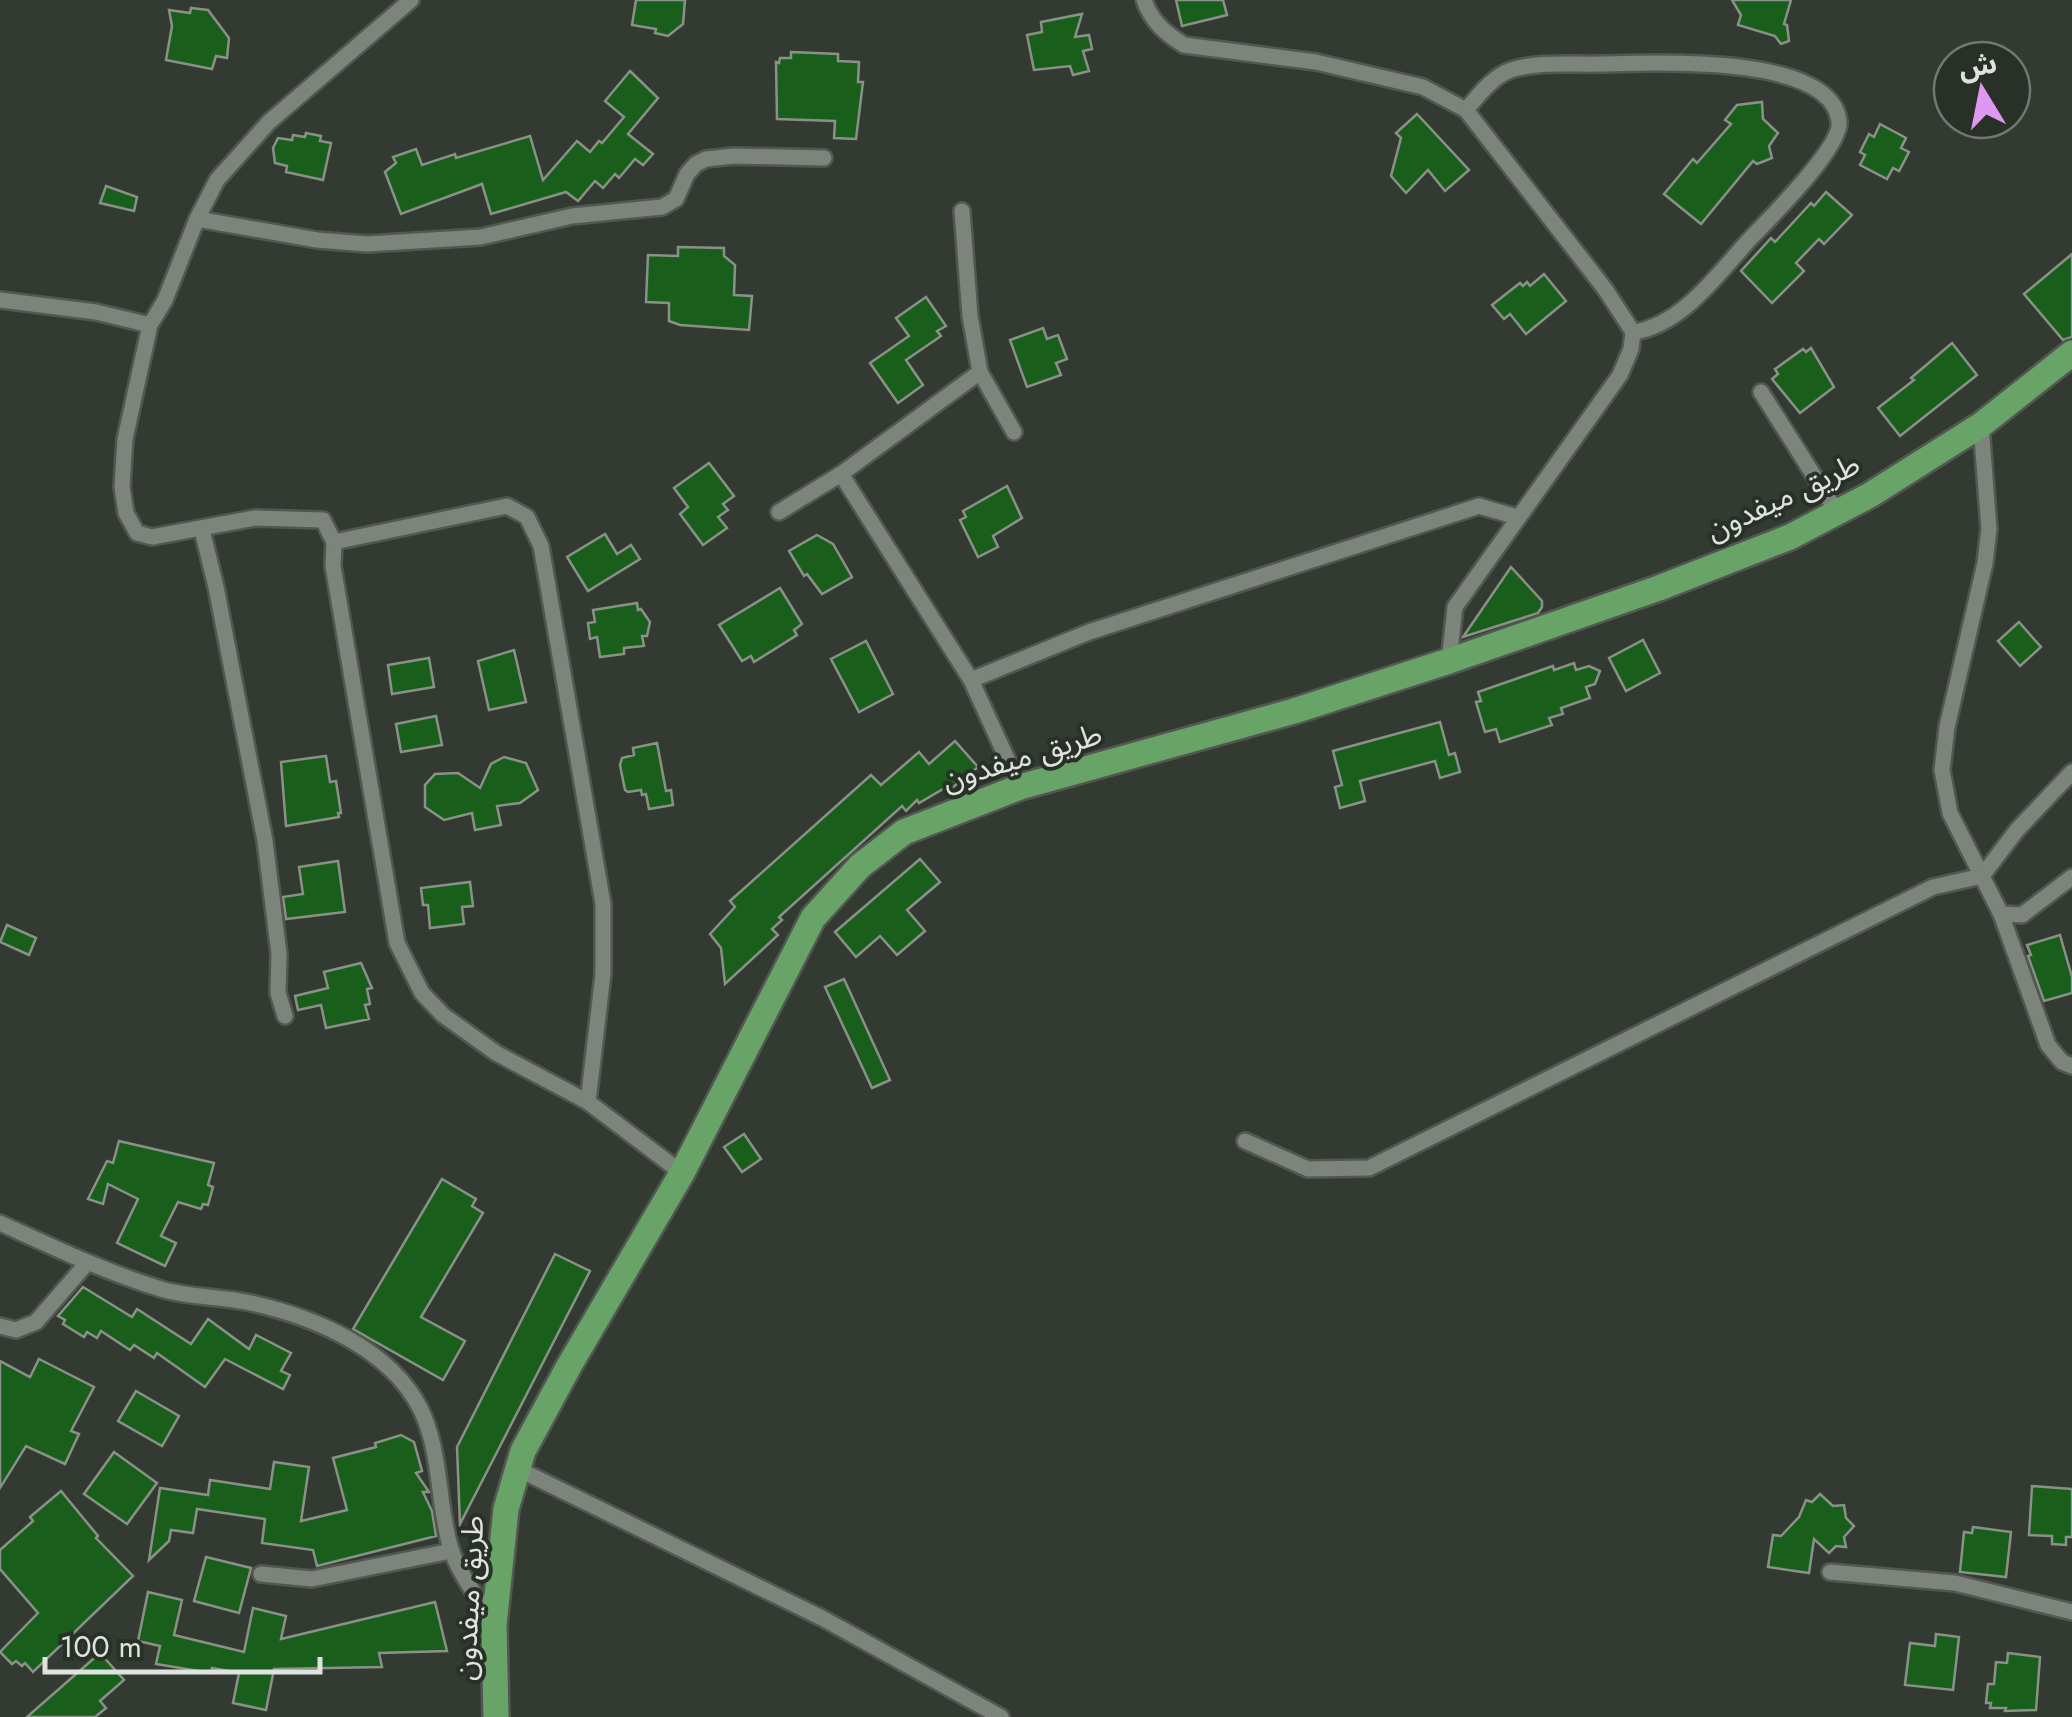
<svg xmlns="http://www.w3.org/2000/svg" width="2072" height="1717" font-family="Jost,'Noto Sans Arabic',sans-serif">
<rect width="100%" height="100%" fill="#333a32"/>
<g fill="#195f1b" stroke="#899188" stroke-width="2.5">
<path d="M636,0H685L683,24L668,36L655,33L656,29L632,25Z"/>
<path d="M1176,0H1223L1227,15L1182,26Z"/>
<path d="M1732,0H1791L1784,24L1787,25L1789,41L1781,44L1775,36L1738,25L1741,15Z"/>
<path d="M191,8L208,10L229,38L227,58L216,56L212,69L166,60L172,26L169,10L190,13Z"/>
<path d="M1082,14L1075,37L1089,35L1092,49L1083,51L1089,71L1073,75L1070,66L1034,70L1027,35L1042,32L1041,22Z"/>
<path d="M791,52L838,54V61L859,62L858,82H863L856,139L834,138L835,121L777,119L776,62L779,63L780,58H791Z"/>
<path d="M630,71L658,98L628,134L653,154L643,165L635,159L619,178L615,174L603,188L595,181L578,201L566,192L491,214L482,184L401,214L385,172L396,163L393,157L416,149L422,165L455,154L456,158L530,136L543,180L577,141L590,152L599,141L602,143L624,117L605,101Z"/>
<path d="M1762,102L1763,119L1778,133L1769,146L1772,158L1757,164L1753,161L1701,224L1664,194L1693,159L1697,163L1731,124L1725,120L1737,105Z"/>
<path d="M1417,114L1469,170L1445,191L1428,170L1406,193L1391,176L1401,138L1396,133Z"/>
<path d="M1880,124L1906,138L1901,148L1909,152L1899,171L1893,168L1887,179L1860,165L1865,155L1860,152L1869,134L1874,137Z"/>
<path d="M306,133L321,136L320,141L331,143L323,180L286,172L287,166L275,163L273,148L278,138L292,140L293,135L305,137Z"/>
<path d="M106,186L137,197L134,211L100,203Z"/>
<path d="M1826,192L1852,215L1824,244L1819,239L1796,263L1804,271L1772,303L1741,271L1771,238L1775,242L1811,203L1814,206Z"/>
<path d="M678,247L724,248V256L735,265L734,295L752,296L749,330L680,325L669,321V303L646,302L648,255L678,256Z"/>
<path d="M2072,254V337L2063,340L2024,294Z"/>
<path d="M1544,274L1566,301L1526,334L1510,314L1504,319L1492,305L1520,283L1523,286L1527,282L1530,286Z"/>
<path d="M926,297L946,326L937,331L941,336L906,360L923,385L898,403L870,363L909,336L896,318Z"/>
<path d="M1043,328L1047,339L1058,335L1067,359L1056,363L1061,375L1027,387L1010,340Z"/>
<path d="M1952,343L1977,375L1900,436L1878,408L1914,380L1911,378Z"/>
<path d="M1811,348L1834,387L1800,413L1772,379L1778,374L1775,369L1803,349L1806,352Z"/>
<path d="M709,463L734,496L723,504L728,510L718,517L727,528L703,545L680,514L688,507L674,488Z"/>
<path d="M1007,486L1022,518L993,536L998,547L978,557L960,520L966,517L963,511Z"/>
<path d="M605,534L617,554L631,545L640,559L588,591L567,557Z"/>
<path d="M817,535L833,544L852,577L822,594L807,574L804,576L789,551Z"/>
<path d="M1511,567L1542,601V607L1538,613L1463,637Z"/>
<path d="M780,588L802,624L794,630L797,635L754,662L751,656L742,661L719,625Z"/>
<path d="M637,603L638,610L641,609L650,622L647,636H642L644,646L624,648V654L600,657L597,637L590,639L588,623L595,622L593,610Z"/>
<path d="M2019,622L2041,647L2020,666L1998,641Z"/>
<path d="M1643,640L1660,673L1626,691L1609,658Z"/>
<path d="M866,641L893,694L859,712L831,659Z"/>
<path d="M514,650L526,702L489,710L478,661Z"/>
<path d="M429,658L434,687L392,694L388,665Z"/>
<path d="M1574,663L1576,670L1589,666L1600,671L1595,684L1586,687L1590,698L1561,708L1563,714L1549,718L1552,725L1500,742L1496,729L1485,732L1476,702L1481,701L1478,692L1553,666L1554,670Z"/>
<path d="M436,716L442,745L401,752L396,724Z"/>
<path d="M1440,722L1449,755L1455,753L1460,772L1440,778L1435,761L1360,781L1365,801L1340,808L1335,787L1342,785L1333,751Z"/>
<path d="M955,741L978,767L952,788L950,785L919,803L917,800L906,811L902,806L779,917L782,920L772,929L778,935L725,984L721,948L710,934L735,907L730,901L871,775L881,785L919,752L929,764Z"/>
<path d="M657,743L666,791L671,790L673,805L649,809L646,794L642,795L641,790L628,792L625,790L620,765L622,758L634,755L633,748Z"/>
<path d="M326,756L330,782L336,781L341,813H338L339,817L286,826L281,762Z"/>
<path d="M504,757L526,763L538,790L520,803L497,806L501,825L475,830L472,813L444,820L425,807V785L435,774L458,773L480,788L491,764Z"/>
<path d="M920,859L940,882L907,910L925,931L897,955L880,936L856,957L835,932Z"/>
<path d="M338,861L345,912L286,919L283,897L303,894L299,867Z"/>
<path d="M470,882L473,906L462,907L464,924L430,928L428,905H423L421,888Z"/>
<path d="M7,925L36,938L29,955L0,942Z"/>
<path d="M2060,935L2072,977V993L2044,1001L2028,956L2031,955L2027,945Z"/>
<path d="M361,963L372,988L367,989L370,1004L365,1005L369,1019L326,1028L321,1005L298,1010L295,996L328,988L324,972Z"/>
<path d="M844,979L890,1080L872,1088L825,987Z"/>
<path d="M744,1134L761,1159L742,1172L724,1147Z"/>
<path d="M119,1141L214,1163L208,1185L213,1187L208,1205L203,1204L201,1209L178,1202L161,1236L176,1243L165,1266L117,1243L138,1199L108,1184L103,1204L88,1199L107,1161L113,1163Z"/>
<path d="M442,1179L476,1199L472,1206L483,1213L421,1317L465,1341L443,1380L353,1329Z"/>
<path d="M555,1254L590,1271L460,1524L457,1447Z"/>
<path d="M83,1287L132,1317L137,1309L191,1344L208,1319L249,1349L256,1335L291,1353L281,1371L290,1375L283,1389L225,1359L205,1387L157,1353L154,1358L134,1345L130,1350L101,1331L97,1338L87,1332L84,1337L63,1324L65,1320L58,1316Z"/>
<path d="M39,1359L94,1387L71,1431L79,1434L65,1464L26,1446L0,1488V1361L30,1377Z"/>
<path d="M136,1391L179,1416L162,1446L118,1421Z"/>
<path d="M401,1435L414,1442L422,1471L416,1473L429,1492H423L432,1511L436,1536L317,1566L313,1550L262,1543L265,1519L197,1509L193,1533L171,1530L169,1541L149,1560L160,1488L208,1495L210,1480L270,1489L274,1462L309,1467L301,1521L347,1510L333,1458L376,1447L375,1443Z"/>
<path d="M114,1452L157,1483L127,1524L84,1494Z"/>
<path d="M2032,1486L2072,1489V1537H2066V1545L2052,1544V1536L2029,1535Z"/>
<path d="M61,1491L98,1536L96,1538L133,1576L33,1672L25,1663L22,1666L16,1661L12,1664L0,1652L38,1613L0,1569V1550L33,1521L30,1517Z"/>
<path d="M1820,1494L1833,1506L1844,1505L1846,1518L1854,1526L1844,1537L1846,1547L1836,1546L1829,1553L1814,1539L1809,1573L1768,1567L1773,1535L1781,1536L1799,1517L1806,1500L1812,1502Z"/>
<path d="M1973,1527L2011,1532L2006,1577L1960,1572L1964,1532L1972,1533Z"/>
<path d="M206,1557L251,1568L239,1613L194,1601Z"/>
<path d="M148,1592L182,1600L174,1635L244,1652L253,1608L286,1616L281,1639L435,1602L447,1651L379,1653L382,1667L274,1669L266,1710L233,1703L239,1673L212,1668L211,1673L156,1664L160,1646L138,1641Z"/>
<path d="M1936,1634L1959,1637L1953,1690L1905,1685L1910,1643L1935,1646Z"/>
<path d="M100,1653L124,1680L100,1701L106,1708L95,1717H27Z"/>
<path d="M2008,1653L2040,1657L2036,1710L2005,1711L2006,1708H1990L1991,1703H1986L1988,1684H1994L1996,1662L2007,1663Z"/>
</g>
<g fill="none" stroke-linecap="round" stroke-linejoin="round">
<g stroke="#525751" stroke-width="20">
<g id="street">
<path d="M411,0L269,122L217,180L197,219L165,300L150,325L125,439L122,487L126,513L137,533L152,537L255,518L323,520L334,542L333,566L397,943L422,993L443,1015L496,1053L588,1102L682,1173"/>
<path d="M1144,0C1151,21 1166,34 1184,45L1316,62L1423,87L1466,110L1605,289L1633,332L1631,349L1620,375L1455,607L1449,661"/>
<path d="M1466,110C1478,96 1493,76 1511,70C1540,61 1572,65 1602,64C1650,63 1831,53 1839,121C1843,146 1769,219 1749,240C1718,274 1681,326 1633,332"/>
<path d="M197,219L317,240L367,244L481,237L572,216L662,207L676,199L687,174L696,164L706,159L734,156L824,158"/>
<path d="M0,300L96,312L150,325"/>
<path d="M980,372L1014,432"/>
<path d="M1761,392L1837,512"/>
<path d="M1981,425L1989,529L1985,563L1947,727L1942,770L1950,813L2001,914L2048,1045L2062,1062L2072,1066"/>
<path d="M841,474L971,680L1020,787"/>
<path d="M779,512L841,474L980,372L970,316L962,211"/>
<path d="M202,530L216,587L265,841L279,954L278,993L285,1016"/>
<path d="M334,542L507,506L527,517L541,546L603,904V974L588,1102"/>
<path d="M971,680L1089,632L1479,506L1517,517"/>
<path d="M2001,914L2022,915L2072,877"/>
<path d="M1245,1141L1308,1169L1369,1168L1933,887L1982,876L2017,830L2072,772"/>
<path d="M0,1223C53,1247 105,1272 161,1289C190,1298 222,1296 251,1303C314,1317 389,1348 420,1408C442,1452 437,1504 451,1549C459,1574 479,1599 492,1622"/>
<path d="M0,1326L16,1330L36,1322L87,1263"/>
<path d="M518,1469L822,1618L1001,1717"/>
<path d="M1830,1572L1955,1583L2072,1612"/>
<path d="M261,1574L312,1579L451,1551"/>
</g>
</g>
<g stroke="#525751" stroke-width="30">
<path id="primary" d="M496,1717L494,1625L506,1509L523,1451L569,1366L682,1173L813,918L860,866L904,832L1020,787L1294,711L1449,661L1659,588L1790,537L1870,495L1981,425L2072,353"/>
</g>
<use href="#street" stroke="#7c847c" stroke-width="15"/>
<use href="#primary" stroke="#68a468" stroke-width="25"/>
</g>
<g text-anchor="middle" stroke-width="8" stroke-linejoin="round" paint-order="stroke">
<g font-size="30" fill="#dee3de" stroke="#293028">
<text transform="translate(1783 497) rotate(-25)" y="10">طريق ميفدون</text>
<text transform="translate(1022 757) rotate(-17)" y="10">طريق ميفدون</text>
<text transform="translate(469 1598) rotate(-87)" y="10">طريق ميفدون</text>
</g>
</g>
<g transform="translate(1982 90) rotate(350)"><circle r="48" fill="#293028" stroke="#717871" stroke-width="2.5"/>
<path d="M0-8L18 38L0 25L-18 38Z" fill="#de98f2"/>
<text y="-15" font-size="28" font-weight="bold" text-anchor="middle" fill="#dee3de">ش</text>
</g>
<path d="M45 1657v15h275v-15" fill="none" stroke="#dee3de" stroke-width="5"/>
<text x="60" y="1657" font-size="30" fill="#dee3de" stroke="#293028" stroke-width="8" paint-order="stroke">100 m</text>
</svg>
